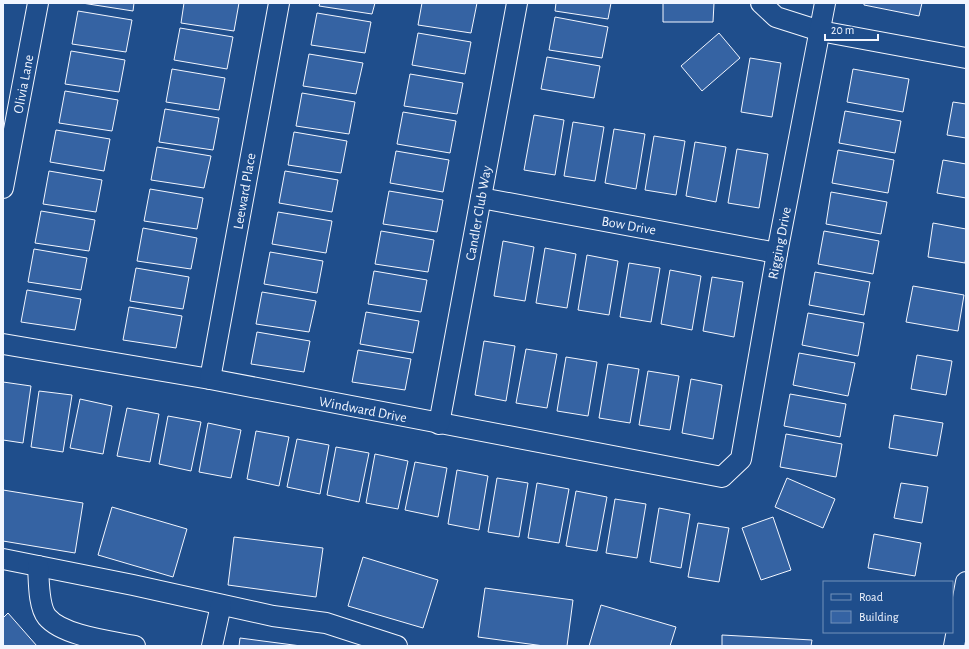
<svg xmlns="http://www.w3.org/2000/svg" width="969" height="649" font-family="'Alegreya Sans',sans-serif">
<rect width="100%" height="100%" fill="#1f4e8c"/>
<g fill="#3563a3" stroke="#f2f6ff">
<path d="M82,3H134L133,11Z"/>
<path d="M184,3H239L234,31L181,23Z"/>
<path d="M320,3H375L372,14L319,6Z"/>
<path d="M422,3H477L471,33L418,25Z"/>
<path d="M556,3H611L608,19L555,11Z"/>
<path d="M663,3H714L713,22H663Z"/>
<path d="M864,3H922L919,16L864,5Z"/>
<path d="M78,11L132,20L126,52L72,44Z"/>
<path d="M317,13L371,22L365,53L311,45Z"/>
<path d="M555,17L608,27L602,58L549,50Z"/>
<path d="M180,28L233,37L227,69L174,60Z"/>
<path d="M418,33L471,42L465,74L412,65Z"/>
<path d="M719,33L740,58L702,91L681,66Z"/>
<path d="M71,51L125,60L119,92L65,84Z"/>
<path d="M309,54L363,63L356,94L303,86Z"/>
<path d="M547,57L600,66L594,98L541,89Z"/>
<path d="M750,58L781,63L772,117L741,112Z"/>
<path d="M172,69L225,78L219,110L166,102Z"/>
<path d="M853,69L909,79L903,112L847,102Z"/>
<path d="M410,74L463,83L457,114L404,106Z"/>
<path d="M65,91L118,100L112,131L59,123Z"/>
<path d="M302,93L355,102L349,134L296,126Z"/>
<path d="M953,102L966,104V138L947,135Z"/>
<path d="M165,109L219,118L213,150L159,142Z"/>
<path d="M845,111L901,121L895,153L839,143Z"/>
<path d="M403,112L456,121L450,153L397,144Z"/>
<path d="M534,115L564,120L555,175L524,170Z"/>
<path d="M573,122L604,127L595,181L564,176Z"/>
<path d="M614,129L645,134L636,189L605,183Z"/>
<path d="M56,130L110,139L104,171L50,162Z"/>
<path d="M294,132L347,141L341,173L288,165Z"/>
<path d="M654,136L685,141L676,195L645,190Z"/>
<path d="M695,142L726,147L716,202L686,196Z"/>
<path d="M157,147L211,156L204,188L151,180Z"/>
<path d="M737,149L768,154L759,208L728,203Z"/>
<path d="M838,150L894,160L888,193L832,183Z"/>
<path d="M396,151L449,160L443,192L390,183Z"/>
<path d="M943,160L966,164V198L937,193Z"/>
<path d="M49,171L102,180L96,212L43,204Z"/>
<path d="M285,171L338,180L332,212L279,203Z"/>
<path d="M150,189L203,198L197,229L144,221Z"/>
<path d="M389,191L443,200L437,232L383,224Z"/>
<path d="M831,192L887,202L881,234L826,224Z"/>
<path d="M41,211L95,220L89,251L35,243Z"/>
<path d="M278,212L332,221L326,253L272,244Z"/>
<path d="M933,223L966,229V256L965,263L928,257Z"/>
<path d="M143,228L197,238L191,269L137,261Z"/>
<path d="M381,231L434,240L428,272L375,264Z"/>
<path d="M824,231L879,241L873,274L818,264Z"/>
<path d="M503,241L534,247L525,301L494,296Z"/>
<path d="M545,248L576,254L567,308L536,303Z"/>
<path d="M34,249L87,258L81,290L28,282Z"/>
<path d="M270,252L323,261L317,293L264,284Z"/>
<path d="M587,255L618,261L609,315L578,310Z"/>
<path d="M629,263L660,268L651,322L620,317Z"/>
<path d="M136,268L189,277L183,309L130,301Z"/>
<path d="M670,270L701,276L692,330L661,324Z"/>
<path d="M374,271L427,280L421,312L368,304Z"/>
<path d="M815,272L870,282L864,315L809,305Z"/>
<path d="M712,277L743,282L734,337L703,331Z"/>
<path d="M913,286L964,295L958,331L906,322Z"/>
<path d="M27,290L81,299L75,330L21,322Z"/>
<path d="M262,292L316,301L309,332L256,324Z"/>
<path d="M129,307L182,316L176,348L123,340Z"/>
<path d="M366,312L419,321L413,353L360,344Z"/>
<path d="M808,313L864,323L858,356L802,345Z"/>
<path d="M257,332L310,341L304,372L251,364Z"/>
<path d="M484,341L515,346L506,401L475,395Z"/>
<path d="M526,349L557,354L547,408L516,403Z"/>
<path d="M358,350L411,359L405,390L352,382Z"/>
<path d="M799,353L855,363L848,396L793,385Z"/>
<path d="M917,355L952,361L946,395L911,389Z"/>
<path d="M566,357L597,362L588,416L557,411Z"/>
<path d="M608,364L639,369L630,423L599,418Z"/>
<path d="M648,371L679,376L670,430L639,425Z"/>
<path d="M691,379L722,385L713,439L682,433Z"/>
<path d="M3,382L31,386L23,443L3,440Z"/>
<path d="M39,391L72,395L63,452L31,447Z"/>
<path d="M790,394L846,404L840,437L784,426Z"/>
<path d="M80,399L112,406L103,454L70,448Z"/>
<path d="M127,408L159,414L150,462L117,456Z"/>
<path d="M894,415L943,423L937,456L889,448Z"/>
<path d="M168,416L201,422L191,471L159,464Z"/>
<path d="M208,423L241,430L231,478L199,472Z"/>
<path d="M256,431L289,437L279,486L247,479Z"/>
<path d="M786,434L842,444L836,477L780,467Z"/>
<path d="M297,439L329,445L320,494L287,487Z"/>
<path d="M336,447L369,453L359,502L327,495Z"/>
<path d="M375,454L408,461L398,509L366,503Z"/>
<path d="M415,462L447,468L438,517L405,510Z"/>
<path d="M457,470L488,476L479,530L448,524Z"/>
<path d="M497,478L528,483L519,537L488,532Z"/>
<path d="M787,478L835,499L823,528L775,507Z"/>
<path d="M537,483L569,489L559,543L528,538Z"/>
<path d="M901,483L928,487L922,523L894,518Z"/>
<path d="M3,490L83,503L75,553L3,541Z"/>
<path d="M576,491L607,497L597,551L566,546Z"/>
<path d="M615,499L646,504L637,558L606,553Z"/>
<path d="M112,507L187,529L173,577L98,555Z"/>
<path d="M659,508L690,514L681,568L650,562Z"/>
<path d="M773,517L791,570L761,580L742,528Z"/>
<path d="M698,523L729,528L719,582L688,577Z"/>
<path d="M874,534L921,543L915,576L868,568Z"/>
<path d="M234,537L323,548L316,597L228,585Z"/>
<path d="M363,557L438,580L423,628L348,606Z"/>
<path d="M485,588L573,600L567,646H544L478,637Z"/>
<path d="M601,605L676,627L670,646H589Z"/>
<path d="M8,613L37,646H3V618Z"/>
<path d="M722,635L812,640L811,646H722Z"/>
<path d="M240,638L301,646H239Z"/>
</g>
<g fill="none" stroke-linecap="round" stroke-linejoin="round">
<g stroke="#f2f6ff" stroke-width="22">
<g id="minor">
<path d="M761,3L776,17L820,31L966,58"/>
<path d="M3,188L38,3"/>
<path d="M481,198L777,253"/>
<path d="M3,344L210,379L722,477L741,459L777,253L825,3"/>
<path d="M210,379L279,3"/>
<path d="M439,424L517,3"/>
<path d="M3,559L133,585L273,616L326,623L397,646"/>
<path d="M38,566C39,579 38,606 47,617C63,636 111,641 135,646"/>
<path d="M212,646L221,605"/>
<path d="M954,646L966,582"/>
</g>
</g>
<use href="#minor" stroke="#1f4e8c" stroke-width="20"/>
</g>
<g text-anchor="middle" stroke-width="3" stroke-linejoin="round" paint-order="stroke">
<g font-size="14" fill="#f2f6ff" stroke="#1f4e8c">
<text transform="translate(23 84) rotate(-79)" y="5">Olivia Lane</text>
<text transform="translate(244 191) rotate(-80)" y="5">Leeward Place</text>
<text transform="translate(478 213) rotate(-80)" y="5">Candler Club Way</text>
<text transform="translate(629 225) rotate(10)" y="5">Bow Drive</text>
<text transform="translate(779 243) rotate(-79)" y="5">Rigging Drive</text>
<text transform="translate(363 409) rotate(11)" y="5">Windward Drive</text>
</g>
</g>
<rect width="969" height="649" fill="none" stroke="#f2f6ff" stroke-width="8"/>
<rect x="823" y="581" width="130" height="52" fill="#1f4e8c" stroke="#7391ba"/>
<rect x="831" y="594" width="20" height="6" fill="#1f4e8c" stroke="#7391ba"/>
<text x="859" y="601" font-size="12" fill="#f2f6ff">Road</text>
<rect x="831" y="611" width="20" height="12" fill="#3563a3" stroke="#7391ba"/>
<text x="859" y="621" font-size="12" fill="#f2f6ff">Building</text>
<path d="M825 34v6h53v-6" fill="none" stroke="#f2f6ff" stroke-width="2"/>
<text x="831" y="34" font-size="12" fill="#f2f6ff" stroke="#1f4e8c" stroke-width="3" paint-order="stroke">20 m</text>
</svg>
